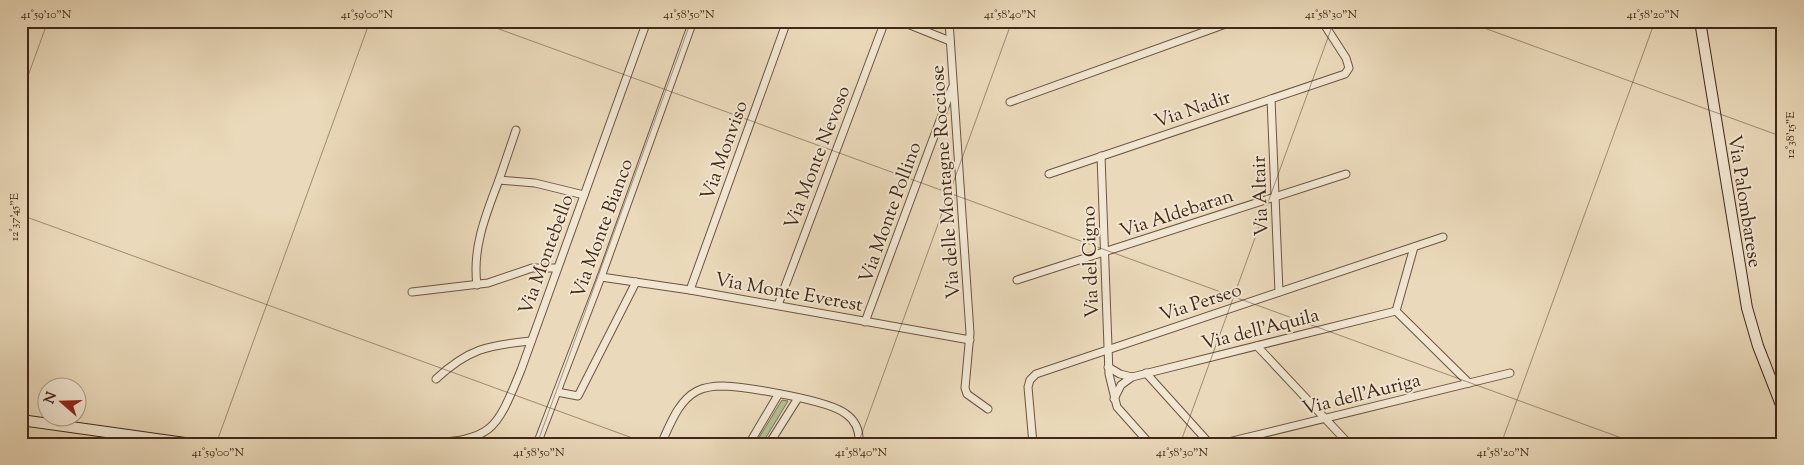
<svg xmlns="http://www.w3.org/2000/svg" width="1804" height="465" font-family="'Sorts Mill Goudy',serif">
<rect width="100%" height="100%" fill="#ead9ba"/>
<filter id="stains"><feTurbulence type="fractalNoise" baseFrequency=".004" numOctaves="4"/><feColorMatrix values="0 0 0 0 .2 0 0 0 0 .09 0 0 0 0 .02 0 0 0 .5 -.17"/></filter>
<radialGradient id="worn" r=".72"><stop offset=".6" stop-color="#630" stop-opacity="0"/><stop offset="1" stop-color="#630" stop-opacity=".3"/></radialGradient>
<path fill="#b2c094" stroke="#7a7456" d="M782,400L788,401L762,444H755Z"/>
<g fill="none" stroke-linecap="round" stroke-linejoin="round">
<g stroke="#6c5440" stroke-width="9">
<g id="minor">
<path d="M900,21L950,41"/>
<path d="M949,21L970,333L965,388L967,394L988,409"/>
<path d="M1271,99L1279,292"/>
<path d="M1010,102L1234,21"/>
<path d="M1101,156L1109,374L1117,407L1150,444"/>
<path d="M1049,174L1345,74L1349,68L1346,58L1322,21"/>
<path d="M499,180L516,130"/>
<path d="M1414,247L1396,311L1469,383"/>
<path d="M601,277L690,290L970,340"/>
<path d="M1017,280L1346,174"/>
<path d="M477,285C472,248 486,214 499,180L535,183L584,195"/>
<path d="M690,290L787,21"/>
<path d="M412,292L488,283L532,268H557"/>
<path d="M778,305L885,21"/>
<path d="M865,322L952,88"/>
<path d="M1257,346L1349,444"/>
<path d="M1108,367L1120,374L1132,377"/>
<path d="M1146,373L1210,444"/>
<path d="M436,379C468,349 488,345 531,341"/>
<path d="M557,392L578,396L636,282"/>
<path d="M1114,399L1121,385L1132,377L1396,311"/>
<path d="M423,444C492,439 495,434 521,370L647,21"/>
<path d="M537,444L601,277L693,21"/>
<path d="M661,444C670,425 678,401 697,391C705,387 714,386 723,386C747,387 829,400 846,414C856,421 860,431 859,444"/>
<path d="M749,444L778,395"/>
<path d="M769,444L798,398"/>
<path d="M1033,444L1028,387L1030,380L1036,374L1443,237"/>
<path d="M1220,444L1510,373"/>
</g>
</g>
<g stroke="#422717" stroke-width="12">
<g id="secondary">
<path d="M1700,21L1747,308L1758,346L1783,410"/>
<path d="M21,420L192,444"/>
</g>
</g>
<use href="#minor" stroke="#f1e6d2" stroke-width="7"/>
<use href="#secondary" stroke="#f1e6d2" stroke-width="10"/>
</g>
<path fill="none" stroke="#422717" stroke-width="1" stroke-opacity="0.45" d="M477,21L1638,444M1465,21L1783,137M21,95L48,21M21,215L649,444M216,444L370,21M537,444L691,21M858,444L1012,21M1180,444L1334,21M1501,444L1655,21"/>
<g text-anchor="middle" stroke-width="4" stroke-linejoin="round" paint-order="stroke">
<g font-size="19" fill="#422717" stroke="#f1e6d2">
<text transform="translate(1192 108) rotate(-19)" y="7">Via Nadir</text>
<text transform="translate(723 150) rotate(-70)" y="7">Via Monviso</text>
<text transform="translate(816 157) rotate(-69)" y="7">Via Monte Nevoso</text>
<text transform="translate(944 182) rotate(-94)" y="7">Via delle Montagne Rocciose</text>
<text transform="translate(1259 196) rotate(-92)" y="7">Via Altair</text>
<text transform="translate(1746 201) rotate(81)" y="7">Via Palombarese</text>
<text transform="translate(889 212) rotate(-70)" y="7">Via Monte Pollino</text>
<text transform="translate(1176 212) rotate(-18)" y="7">Via Aldebaran</text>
<text transform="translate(601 228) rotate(-70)" y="7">Via Monte Bianco</text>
<text transform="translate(545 254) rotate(-70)" y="7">Via Montebello</text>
<text transform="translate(1089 262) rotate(-92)" y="7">Via del Cigno</text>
<text transform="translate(789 291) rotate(10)" y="7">Via Monte Everest</text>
<text transform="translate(1200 301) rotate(-18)" y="7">Via Perseo</text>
<text transform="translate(1260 328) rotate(-14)" y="7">Via dell'Aquila</text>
<text transform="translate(1361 393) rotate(-14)" y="7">Via dell'Auriga</text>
</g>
</g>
<rect width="1804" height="465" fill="none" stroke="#ead9ba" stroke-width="55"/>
<g transform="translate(62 402) rotate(290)"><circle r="24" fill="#f1e6d2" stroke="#ab9a87"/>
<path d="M0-4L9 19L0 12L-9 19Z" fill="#8f2418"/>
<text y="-8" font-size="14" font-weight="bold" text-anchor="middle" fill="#422717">N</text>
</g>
<rect x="28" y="28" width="1748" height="410" fill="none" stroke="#422717" stroke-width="2"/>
<g font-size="12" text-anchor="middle" fill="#422717">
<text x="46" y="18">41°59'10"N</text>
<text x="367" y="18">41°59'00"N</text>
<text x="689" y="18">41°58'50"N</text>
<text x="1010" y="18">41°58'40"N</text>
<text x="1331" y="18">41°58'30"N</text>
<text x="1653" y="18">41°58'20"N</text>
<text transform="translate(1790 135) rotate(-90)" y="4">12°38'15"E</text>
<text transform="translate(14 217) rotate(-90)" y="4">12°37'45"E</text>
<text x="218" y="456">41°59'00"N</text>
<text x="539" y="456">41°58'50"N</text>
<text x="861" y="456">41°58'40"N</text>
<text x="1182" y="456">41°58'30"N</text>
<text x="1503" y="456">41°58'20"N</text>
</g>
<rect width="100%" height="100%" filter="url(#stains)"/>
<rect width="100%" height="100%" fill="url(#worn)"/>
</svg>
